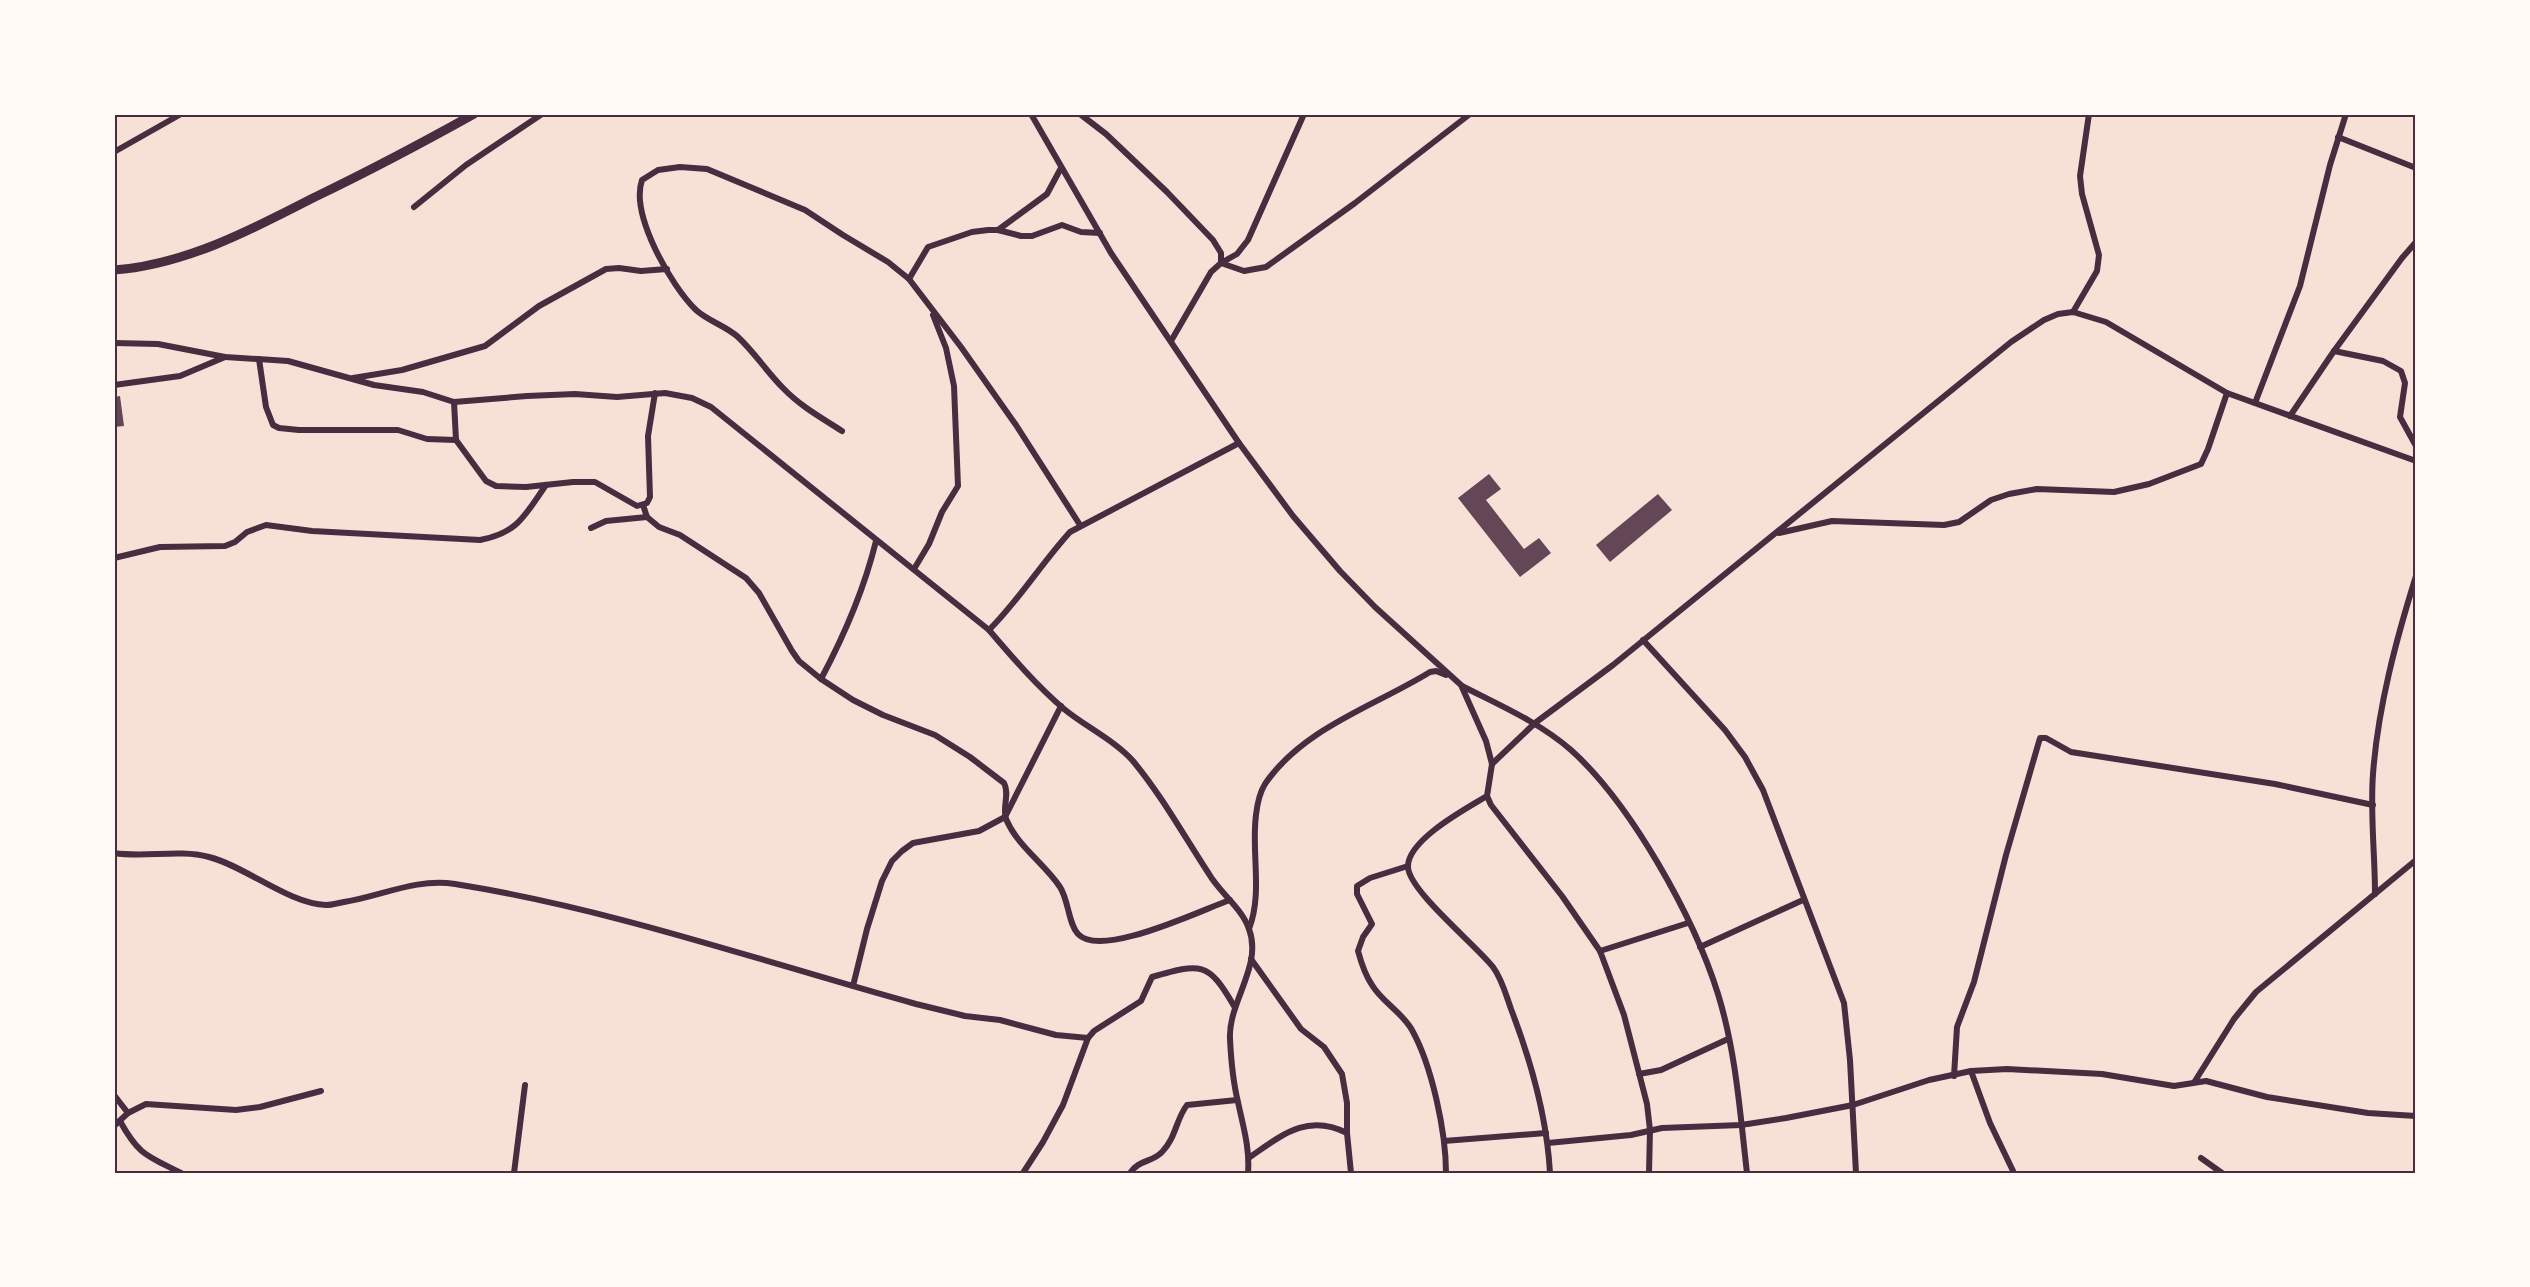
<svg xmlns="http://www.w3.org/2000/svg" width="2530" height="1287" font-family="'Times New Roman',serif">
<rect width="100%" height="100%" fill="#f7e1d7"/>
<g fill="#644757">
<path d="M120,396L124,426L114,427V397Z"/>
<path d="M1489,474L1501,489L1486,500L1524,549L1539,538L1551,553L1520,577L1458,498Z"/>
<path d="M1658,494L1672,510L1610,562L1596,545Z"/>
</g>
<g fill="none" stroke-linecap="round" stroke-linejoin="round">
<g stroke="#4a2c40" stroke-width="6">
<path d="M1031,114L1111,253L1239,443L1293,516L1340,571L1375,607L1461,685L1486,741L1492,764L1487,796L1491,805L1562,896L1600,951L1624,1015L1647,1104L1650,1130L1649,1173"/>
<path d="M1080,114L1106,134L1167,192L1213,240L1221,253V263"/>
<path d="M2338,137L2416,168"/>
<path d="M114,152L181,114"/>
<path d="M414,207L466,165L542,114"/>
<path d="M998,230L1047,194L1061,168"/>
<path d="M1221,263L1237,254L1248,240L1304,114"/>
<path d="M909,279L928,247L972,232L988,230H998L1021,236H1032L1062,225L1081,232L1100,233"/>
<path d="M2073,312L2097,271L2099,255L2082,194L2080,176L2089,114"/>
<path d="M1171,341L1211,272L1221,263L1244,271L1266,267L1355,203L1470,114"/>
<path d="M114,343L158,344L225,357L288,361L374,385L423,392L454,402L527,396L575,394L617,397L665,393L692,398L711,407L989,630C1012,657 1037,686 1064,709C1086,727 1114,740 1133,761C1162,796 1184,836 1209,874C1220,893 1242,908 1249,929C1263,966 1228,1002 1230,1039C1231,1059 1233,1082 1238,1102C1243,1126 1250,1148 1248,1173"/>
<path d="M2334,351L2383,361L2401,371L2405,383L2400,417L2416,446"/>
<path d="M259,359L266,407L273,425L279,428L299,430H398L427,439L456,440"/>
<path d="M353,378L402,370L485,346L539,306L606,269L619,268L641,271L667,269"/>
<path d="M114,385L180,376L225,357"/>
<path d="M454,402L456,440L486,481L496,486L526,487L573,482H595L637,506L647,503L650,497L648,436L655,393"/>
<path d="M2255,403L2300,286L2330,165L2346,114"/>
<path d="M2290,416L2334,351L2402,258L2416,242"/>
<path d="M842,431C822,418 800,406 783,388C767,372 755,353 738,337C726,326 708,321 696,310C671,286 630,214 642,180L658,170L680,167L707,169L805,210L843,235L888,262L909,279L961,347L1016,425L1080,525"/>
<path d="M643,505L647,517L659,527L680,535L746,578L759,593L792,651L799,661L821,679L853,700L883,715L935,735L970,757L1004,783C1010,794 1002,808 1006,819C1018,847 1044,863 1060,887C1069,901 1068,923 1078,934C1101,959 1201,910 1230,900"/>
<path d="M591,528L606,521L647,517"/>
<path d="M1779,533L1832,521L1944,525L1959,522L1991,500L2009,494L2037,489L2114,492L2149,484L2201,464L2208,449L2227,393"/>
<path d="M114,558L160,547L225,546L235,542L247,532L266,525L312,531L480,540C518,533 525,515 546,485"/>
<path d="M914,569L929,544L942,512L958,486L954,386L946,348L933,315"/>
<path d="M989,630C1019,600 1041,564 1070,532L1239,443"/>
<path d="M1643,640L1725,730L1745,757L1763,790L1844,1003L1850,1060L1856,1173"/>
<path d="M821,679C845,634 864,590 876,541"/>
<path d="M1462,686C1499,705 1539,722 1571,750C1631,804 1694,917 1718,994C1736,1052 1740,1113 1747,1173"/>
<path d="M1492,764L1535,723L1613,665L2011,342L2044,320L2058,314L2073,312L2106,322L2227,393L2416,461"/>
<path d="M1487,796C1467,808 1407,840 1408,867C1409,891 1476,945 1493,967C1502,979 1506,995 1511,1009C1531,1061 1547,1118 1550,1173"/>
<path d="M114,853C145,858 178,849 209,857C245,866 289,904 326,905C332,905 338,903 344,902C382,896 415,878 455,884C612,909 763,962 916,1004L965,1016L1000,1020L1056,1035L1088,1038"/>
<path d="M1408,866L1370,878L1357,886V894L1372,924L1363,937L1358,951C1361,962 1365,975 1372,985C1382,1002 1402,1012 1412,1030C1432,1066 1446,1132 1446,1173"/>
<path d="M2375,894C2375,854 2370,814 2373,774C2378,707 2396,640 2416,576"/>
<path d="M1249,929C1263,893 1251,852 1256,815C1257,806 1260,792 1265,784C1303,728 1375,706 1430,672L1436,671L1446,675"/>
<path d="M1700,947L1803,900"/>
<path d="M1600,951L1688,923"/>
<path d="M1251,959L1301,1029L1324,1047L1342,1074L1347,1103V1133L1351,1173"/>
<path d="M853,986L867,929L882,881L892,861L902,851L913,843L979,831L1005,817L1061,706"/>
<path d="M1971,1071L1990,1123L2014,1173"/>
<path d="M1639,1074L1661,1070L1728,1039"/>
<path d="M1954,1076L1957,1027L1974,982L2006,855L2040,738H2046L2071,752L2275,784L2373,805"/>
<path d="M2195,1081L2234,1019L2256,992L2416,860"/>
<path d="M114,1095L128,1113"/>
<path d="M120,1121C139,1156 148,1156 181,1173"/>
<path d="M114,1126L128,1113L146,1104L236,1110L260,1107L321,1091"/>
<path d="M1444,1141L1546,1133"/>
<path d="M1548,1143L1631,1135L1662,1128L1741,1125L1786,1118L1853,1105L1929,1080L1971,1071L2007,1069L2102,1074L2174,1086L2206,1081L2267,1097L2368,1113L2416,1116"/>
<path d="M1250,1157C1282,1135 1307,1113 1347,1133"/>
<path d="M2201,1158L2222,1173"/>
<path d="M514,1173L525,1085"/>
<path d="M1023,1173L1043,1142L1063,1105L1088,1038L1094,1031L1141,1001L1152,977C1201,963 1208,961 1234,1006"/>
<path d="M1130,1173C1138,1160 1153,1162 1162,1152C1176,1138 1176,1119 1187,1105L1237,1100"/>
</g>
<path stroke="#4a2c40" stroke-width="9" d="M114,270C185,265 253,229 315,197C369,171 422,143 474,114"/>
</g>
<rect width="2530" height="1287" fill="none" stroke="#fffaf5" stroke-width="231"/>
<rect x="116" y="116" width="2298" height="1056" fill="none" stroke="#4a2c40" stroke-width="2"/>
</svg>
